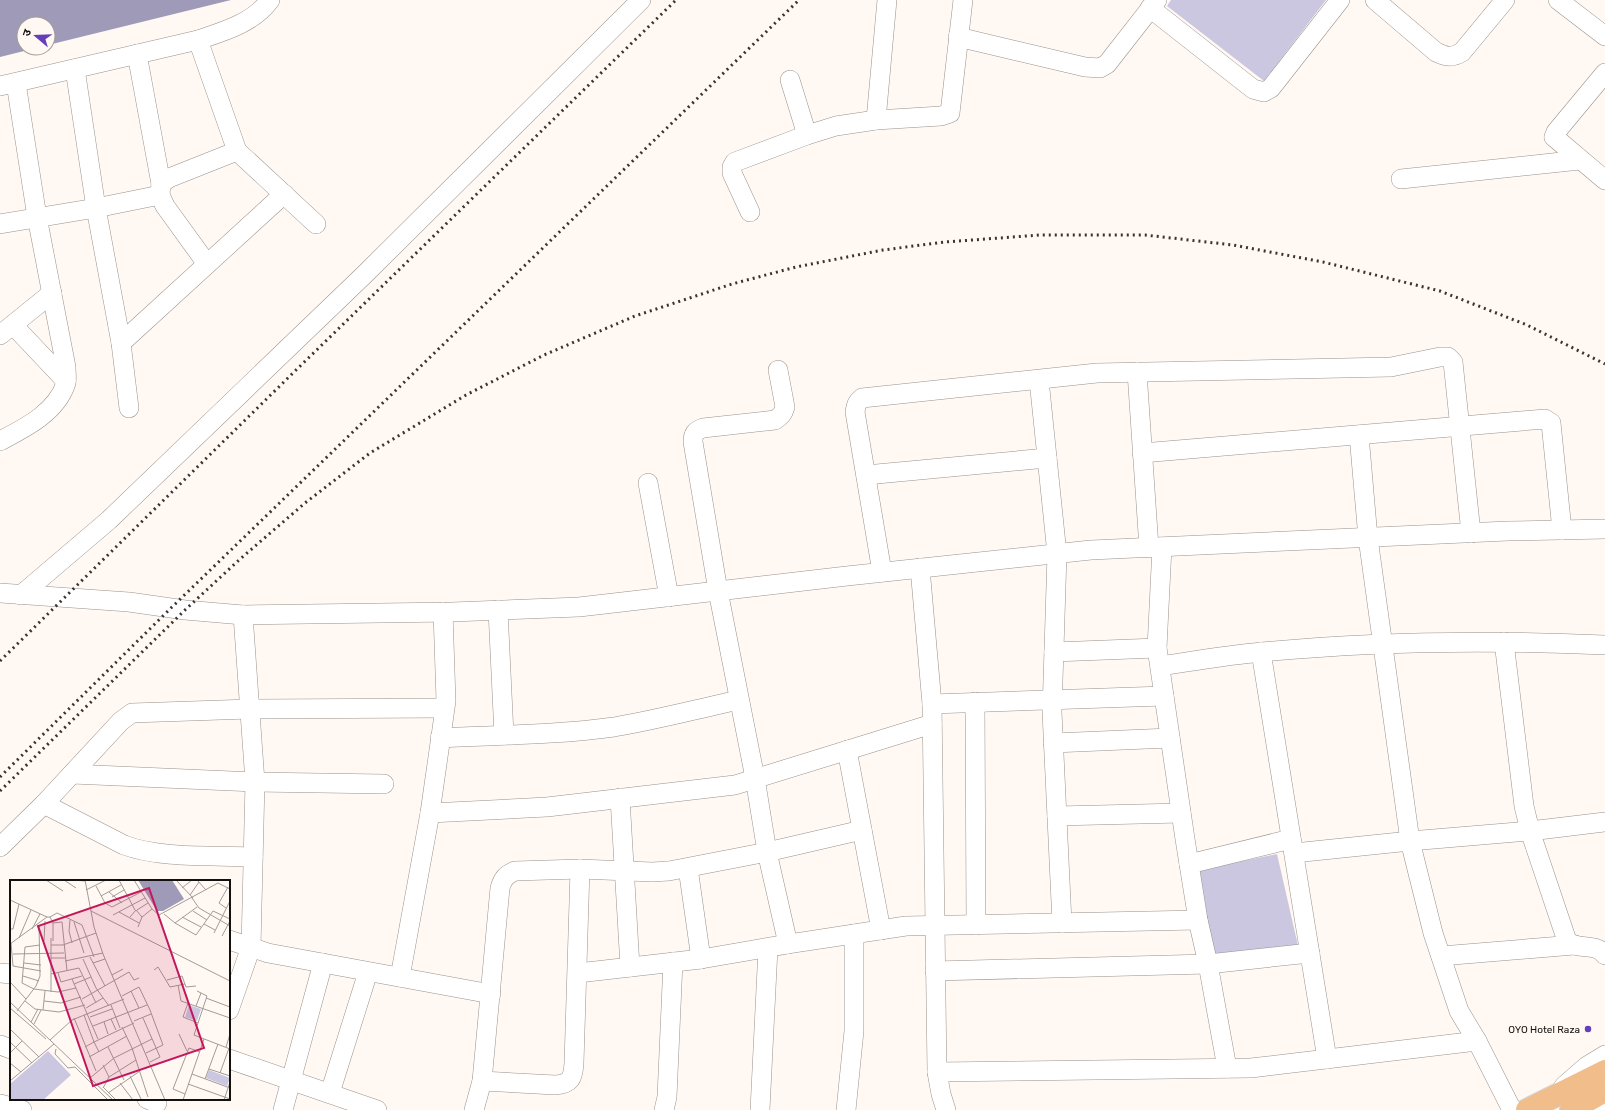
<svg xmlns="http://www.w3.org/2000/svg" width="1605" height="1110" font-family="Rubik,'Noto Sans Devanagari',sans-serif">
<rect width="100%" height="100%" fill="#fff8f3"/>
<g fill="#cbc7e1">
<path d="M1171,0H1326L1264,81L1167,6Z"/>
<path d="M1277,854L1299,950L1209,961L1199,870Z"/>
</g>
<path fill="#9f9ab8" d="M0,0H231L48,45V24H24V48H36L0,57Z"/>
<g fill="none" stroke-linecap="round" stroke-linejoin="round">
<g stroke="#99928d" stroke-width="20">
<g id="minor">
<path d="M1375,0L1436,52C1446,57 1452,58 1462,52L1505,0"/>
<path d="M1558,0L1605,36"/>
<path d="M1150,8L1253,89L1264,92L1271,88L1340,0"/>
<path d="M958,37L1085,67L1100,68L1107,64L1157,0"/>
<path d="M198,40L237,151L316,224"/>
<path d="M137,54L161,184"/>
<path d="M75,69L96,208L121,343L129,408"/>
<path d="M1605,73L1556,132L1554,137L1605,180"/>
<path d="M790,80L807,135"/>
<path d="M0,86L198,40C225,31 253,23 270,0"/>
<path d="M876,120L887,0"/>
<path d="M1401,179L1580,160"/>
<path d="M750,212L732,173V167L735,162L807,135L836,126L876,120L941,116L950,113L963,0"/>
<path d="M0,224L96,208L160,195"/>
<path d="M207,264L165,206L160,195L161,184L169,178L237,151"/>
<path d="M13,325L66,381"/>
<path d="M0,335L52,293"/>
<path d="M121,343L284,194"/>
<path d="M778,370L785,407C783,414 781,416 775,420L703,428C695,431 693,434 693,442L718,591L755,778L767,852L788,944"/>
<path d="M1137,372L1149,548"/>
<path d="M1039,380L1057,554L1052,712L1062,923"/>
<path d="M1359,435L1368,538L1410,841L1433,933L1459,1011L1477,1041L1512,1110"/>
<path d="M0,441C25,428 57,412 66,383C67,378 66,372 66,367L37,217L16,83"/>
<path d="M1142,453L1545,419L1551,423L1562,530"/>
<path d="M866,475L1047,458"/>
<path d="M648,483L669,597"/>
<path d="M1162,547L1157,648L1185,839L1198,920L1208,964L1310,953"/>
<path d="M920,568L932,704L937,1072L941,1094L946,1110"/>
<path d="M882,572L855,412C856,405 857,402 862,398L1097,373L1391,367L1440,357H1448L1453,362L1471,533"/>
<path d="M0,593L129,602L185,610L243,615L452,612L579,607L847,576L1091,550L1508,531L1605,529"/>
<path d="M21,595L109,520L364,275L641,0"/>
<path d="M498,610L504,735"/>
<path d="M1504,642L1524,806L1530,831L1567,941C1578,951 1596,942 1605,955"/>
<path d="M1054,652L1157,648"/>
<path d="M1261,652L1327,1059"/>
<path d="M1160,666C1194,661 1228,655 1262,652C1376,641 1491,640 1605,645"/>
<path d="M975,702L976,925"/>
<path d="M932,704L1164,696"/>
<path d="M440,738C498,735 557,735 614,727C656,720 697,709 739,700"/>
<path d="M1053,743L1170,738"/>
<path d="M847,750L881,930"/>
<path d="M72,774L255,782L384,784"/>
<path d="M620,798L630,967"/>
<path d="M44,804L124,845C161,859 214,855 253,857"/>
<path d="M430,813L547,807L735,785L932,724"/>
<path d="M1057,816L1181,813"/>
<path d="M0,847L44,804L121,721L132,713L250,709L444,708"/>
<path d="M1294,853L1410,841L1530,831L1605,822"/>
<path d="M1189,864L1291,839"/>
<path d="M688,868L701,959"/>
<path d="M229,940L268,953L491,994"/>
<path d="M1441,956L1574,945"/>
<path d="M935,971L1208,964L1227,1068"/>
<path d="M0,973L11,974"/>
<path d="M578,973L701,959L788,944L906,926L1198,920"/>
<path d="M400,977L430,813L446,701L443,612"/>
<path d="M229,1010L251,947L255,782L243,615"/>
<path d="M0,1045L11,1049"/>
<path d="M229,1059L377,1110"/>
<path d="M937,1072L1251,1068L1477,1041"/>
<path d="M482,1081L555,1085C571,1084 573,1078 574,1063L580,869"/>
<path d="M1564,1086L1587,1066L1605,1055"/>
<path d="M330,1093L368,972"/>
<path d="M147,1099L157,1103"/>
<path d="M0,1104L22,1110"/>
<path d="M283,1110L323,963"/>
<path d="M474,1110L482,1081L500,888C503,878 506,875 515,871L580,869L652,872L669,871L767,852L862,830"/>
<path d="M664,1110L667,1097L673,962"/>
<path d="M760,1110L768,948"/>
<path d="M846,1110L854,1031V934"/>
<path d="M1596,1110L1605,1105"/>
</g>
</g>
<g stroke="#d5d4d4" stroke-width="24">
<g id="major">
<path d="M1527,1110L1605,1071"/>
<path d="M1571,1110L1605,1091"/>
</g>
</g>
<use href="#minor" stroke="#fff" stroke-width="19"/>
<use href="#major" stroke="#f1bd8b" stroke-width="22"/>
<g stroke="#373432" stroke-width="3" stroke-dasharray="2 4" stroke-linecap="butt">
<path d="M0,661L293,373L676,0"/>
<path d="M0,777L171,608L799,0"/>
<path d="M0,791L185,610L239,560L305,503L370,453L466,395L544,355L635,316L732,284L796,267L883,250L945,242L1040,235H1145L1233,245L1323,262L1440,291L1527,325L1605,364"/>
</g>
</g>
<circle fill="#643fb8" stroke="#fff8f3" stroke-width="1.5" cx="1588" cy="1029" r="4"/>
<g text-anchor="middle" stroke-width="3" stroke-linejoin="round" paint-order="stroke">
<g font-size="10" fill="#13110f" stroke="#fff8f3" text-anchor="end">
<text x="1580" y="1033">OYO Hotel Raza</text>
</g>
</g>
<g transform="translate(10 880)">
<rect width="220" height="220" fill="#fff8f3"/>
<path d="M179,125L191,129L187,141L175,137ZM38,171L61,195L33,220H0V204ZM199,190L220,198L217,206L196,198Z" fill="#cbc7e1"/>
<path d="M128,0H162L174,19L153,31H147Z" fill="#9f9ab8"/>
<path fill="none" stroke="#a19c98" stroke-width="1" d="M36,0L53,11M54,0L66,8M63,0L75,1M75,0L84,47L93,74L155,220M109,0L125,30M124,0L142,29L149,35L208,3L220,9M166,0L183,18M187,0L196,10M86,6L95,23L102,27L131,12M172,8L182,0M76,10L96,0M99,12L112,23M180,15L189,2M91,16L111,5M102,17L114,10M182,18L189,28L220,46M0,20L37,37L0,64M216,28L209,23L218,7M127,30L138,23M81,31L220,101M183,31L197,40M109,32L129,43M154,34L165,43L186,55L203,31L220,39M103,35L135,18M37,37H40L43,43L52,42L57,91M40,37L47,33L72,45L84,77M120,37L126,30L132,37M172,37L191,47M60,40L59,51L62,63M64,42L74,73M43,43V61M165,43L187,27M194,44L205,50M128,47L132,37L142,29M0,49H3L9,24M22,49L30,34M204,53L220,21M212,56L220,41M9,58L21,30M41,58V112M34,61L35,41M1,63L3,86L31,91M30,65L15,67L12,103L24,109L48,112L66,108M41,65H53L86,53M3,74L54,73M80,77L95,106M41,78H55M73,79L86,108L99,126M55,81L93,73M14,83L31,85M83,83L95,79M144,90L148,87L160,107L175,104M48,93L51,102L72,96M41,94L69,88L86,123M102,95L113,89M13,96L29,101M62,99L88,159M157,100L172,96L176,107L186,106M1,103L16,119M64,104L81,97M168,105L171,121L220,138M121,111L129,128M187,111L197,116L184,155L220,169M112,116L129,107L140,130L153,165L136,173M196,118L220,127M72,119L119,92L124,100L129,98M15,121L25,129L49,132L75,125M34,121L51,123L71,117M0,122L103,220M178,123L173,137L188,143M101,125L110,148M186,126L191,113M0,128L36,159M76,128L93,118M33,130L35,111M7,131L26,106L30,96L29,45M74,135L84,162L75,167M80,137L102,129M64,138L86,191M133,138L150,177L140,182M101,139L106,150M124,141L141,134M21,142L28,129M94,142L98,154M24,144L31,130M83,146L137,125M112,147L122,168L138,217M0,149L29,177M169,154L177,171M40,160L62,140L114,119M0,162L22,183M98,167L114,200M216,167L220,154M46,169L45,174L58,188L65,187L98,220M89,172L84,162L124,143M0,173L12,161M79,177L117,156M0,183L11,192M93,185L99,197M199,189L220,196M210,193L219,168M182,194L220,208M120,196L131,219M80,198L104,178L142,159M195,199L208,164M0,201L44,164M110,203L123,220M178,204L220,219M93,207L106,220M93,208L99,197L126,180M98,213L130,191M175,214L163,209L179,168L190,172M173,220L194,159M214,220L220,202"/>
<path fill="#c2185b" fill-opacity="0.15" stroke="#c2185b" stroke-width="2" d="M139,8L194,168L83,206L28,46Z"/>
<rect width="220" height="220" fill="none" stroke="#13110f" stroke-width="2"/>
</g>
<g transform="translate(36 36) rotate(289)"><circle r="19" fill="#fff8f3" stroke="#a19c98"/>
<path d="M0-3L7 15L0 10L-7 15Z" fill="#643fb8"/>
<text y="-6" font-size="11" font-weight="bold" text-anchor="middle" fill="#13110f">उ</text>
</g>
</svg>
